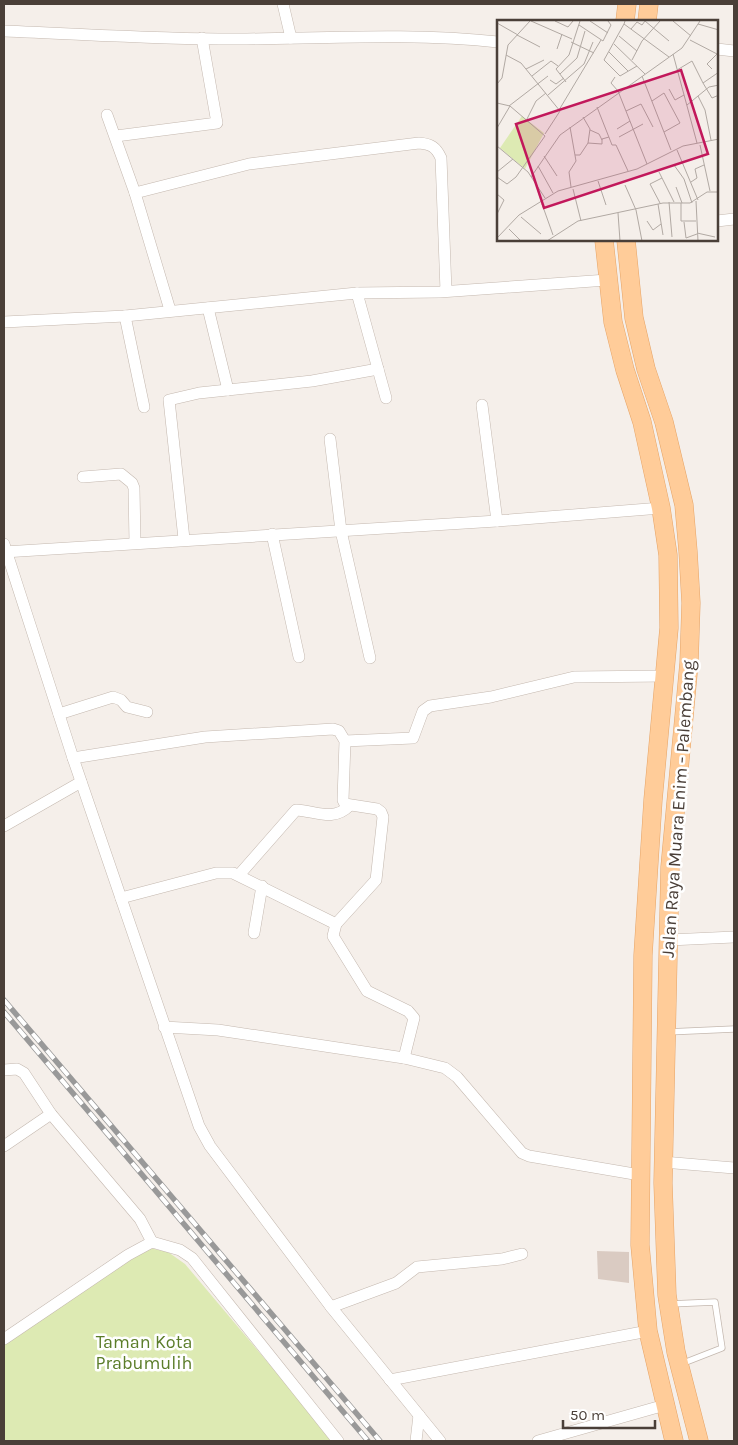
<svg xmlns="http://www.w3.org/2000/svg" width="738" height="1445" font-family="Karla,sans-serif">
<rect width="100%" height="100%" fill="#f5efea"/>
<path fill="#ddeab3" d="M145,1247L168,1252L185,1264L334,1441H4V1341Z"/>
<path fill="#dacbc2" d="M597,1251L629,1252V1283L598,1279Z"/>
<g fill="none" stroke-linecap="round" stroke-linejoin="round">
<g stroke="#c4b8af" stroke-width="7">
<g id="lane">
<path d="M667,1032L734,1029"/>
<path d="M670,1304L715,1302L722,1348L681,1364"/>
</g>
</g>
<g stroke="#c4b8af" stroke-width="12">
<g id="street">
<path d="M283,4L291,38"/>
<path d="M4,31C85,34 166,40 247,39C331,38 414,33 498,42"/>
<path d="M717,49L734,51"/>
<path d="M107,115L135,193"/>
<path d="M116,136L217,123L202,38"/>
<path d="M717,221L734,219"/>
<path d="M357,293L386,398"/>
<path d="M208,308L228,390"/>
<path d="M170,310L135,193L249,164L419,143C431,144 436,147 441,158L446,291"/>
<path d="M125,316L144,407"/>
<path d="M4,322L125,316L357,293L440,292L607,280"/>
<path d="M482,405L497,521"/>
<path d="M330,439L341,531L370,658"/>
<path d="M83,477L121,474L132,483L134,488L135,543"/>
<path d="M272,534L299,657"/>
<path d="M184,539L169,400L199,393L312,381L378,369"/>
<path d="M4,544L73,758L199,1126L210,1146L331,1307L440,1441"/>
<path d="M4,552L497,521L661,508"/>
<path d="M59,714L113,697L121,700L127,707L147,712"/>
<path d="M345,741L413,738L423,711L430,706L491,697L574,677L665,676"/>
<path d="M73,758L205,737L333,729L339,731L345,741L343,800L345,804L377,809L381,812L383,817L376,880L336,924L333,936L367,991L408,1011L414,1018L404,1058"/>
<path d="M4,826L81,782"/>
<path d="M239,875L296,810C316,811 333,822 349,806"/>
<path d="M121,898L216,873H233L336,924"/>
<path d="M254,933L262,886"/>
<path d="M669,940L734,937"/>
<path d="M164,1027L218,1030L404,1058L445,1068L457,1077L522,1153L529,1156L640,1175"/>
<path d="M4,1070L17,1069L24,1073L51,1114L140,1219L152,1242"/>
<path d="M4,1146L51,1114"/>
<path d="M663,1162L734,1168"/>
<path d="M331,1307L396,1283L417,1267L502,1259L522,1254"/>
<path d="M4,1339L128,1255L152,1242L180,1250L192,1258L338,1441"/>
<path d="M390,1380L648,1331"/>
<path d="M416,1441L419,1415"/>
<path d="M538,1441L665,1405"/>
</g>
</g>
<g stroke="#e6a467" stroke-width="19">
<g id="primary">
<path d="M625,21L627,4"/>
<path d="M647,21L649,4"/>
<path d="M604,240L613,322L625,370L642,422L661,508L668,555L669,628L653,800L643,955L640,1245L648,1331L674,1441"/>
<path d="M626,240L634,318L646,369L664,422L684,505L688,551L691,603L689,663L670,867L663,1183L667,1295L676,1352L699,1441"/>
</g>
</g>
<use href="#lane" stroke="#fff" stroke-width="5.5"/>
<use href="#street" stroke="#fff" stroke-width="11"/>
<use href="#primary" stroke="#fc9" stroke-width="18"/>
<g stroke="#999" stroke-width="5.5">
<g id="rail">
<path d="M4,1000L380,1441"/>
<path d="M4,1012L368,1441"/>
</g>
</g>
<use href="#rail" stroke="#fff" stroke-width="4" stroke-dasharray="11" stroke-linecap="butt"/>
</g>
<g text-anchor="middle" stroke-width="5" stroke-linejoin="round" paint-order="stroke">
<g font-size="18" fill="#4a3f38" stroke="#fff">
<text transform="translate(678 809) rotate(-86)" y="6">Jalan Raya Muara Enim - Palembang</text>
</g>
<g font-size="18" fill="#5b7d29" stroke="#fff">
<text x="144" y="1348">Taman Kota<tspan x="144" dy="21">Prabumulih</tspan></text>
</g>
</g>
<g transform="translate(497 20)">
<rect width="221" height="221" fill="#f5efea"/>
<path d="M25,96L47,113L28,149L3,128Z" fill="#ddeab3"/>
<path fill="none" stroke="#b1a9a3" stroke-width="1" d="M34,1L75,19M58,1L71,7L76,1M93,1L111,13M128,1L127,4L172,37M148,1L172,21M176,1L194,16M0,3L21,15M127,4L107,40L123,56L140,46M201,4L222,10M82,5L106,21L114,5L111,1M134,9L140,2L145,5L148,1M20,15L43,27M122,16L140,31M193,20L222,35M74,22L97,33M117,24L148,54M60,29L65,14M112,32L131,51M176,34L200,123M9,35L24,43L63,91L48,114M135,40L145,21L163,1M29,49L47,40M215,49L210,44L220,34M180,50L195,41L206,63L222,52M63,54L80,38L88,11M35,56L54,41L61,46M145,56L174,130M118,57L114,63L121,71L150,144M53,60L59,64L67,58M69,62L59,49L72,35L83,1M206,63L215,78L222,75M0,64L5,58L11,25L33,1M172,69L178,80L187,75M51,75L87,44L96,22M201,76L208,90L214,120M155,81L167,73L183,103L167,112M0,83L13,86L48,116L19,157L10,164L0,157M190,85L212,67L222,65M12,86L51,56M100,87L115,125H119L131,151M62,90L104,20M129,91L144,84L156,107M30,99L39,81L49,73M73,107L79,141L72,152L74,167M0,108L13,86M120,109L133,101M93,110L102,114L105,120M122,117L146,104M91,123L105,124V119L112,117M203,125L213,171M0,126L31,152L48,178M180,130L201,180M78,135H83L91,123L93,109L86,97M47,136L60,156M177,145L187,159L195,183M41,146L56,173M0,152L16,139M162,152L177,182M34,157L63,115L185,28L203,1M101,161L109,185M194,162L200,158L198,149L207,145M128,165L139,190L145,221M179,167L185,183M76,169L84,201M0,174L7,180L0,194M199,181L201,221M172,182L175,217M163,183L153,164L165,158M184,183V201H199M45,184L56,215M161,184L166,215M121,193L123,221M24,197L44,214M150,201L156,210L164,204M187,202L189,218L200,214M12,209L24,221M200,213L218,217M0,218L22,195L61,171L140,149L186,126L222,119M50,221L81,201L166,183H193L210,172H222"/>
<path fill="#c2185b" fill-opacity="0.15" stroke="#c2185b" stroke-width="2.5" d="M184,50L211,134L47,188L19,104Z"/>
<rect width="221" height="221" fill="none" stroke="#4a3f38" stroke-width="2.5"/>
</g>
<rect width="738" height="1445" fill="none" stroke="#4a3f38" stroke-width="10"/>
<path d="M563 1420v8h92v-8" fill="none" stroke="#4a3f38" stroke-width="2.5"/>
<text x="570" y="1420" font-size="15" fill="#4a3f38" stroke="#ffffff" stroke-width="4" paint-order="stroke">50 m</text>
</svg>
